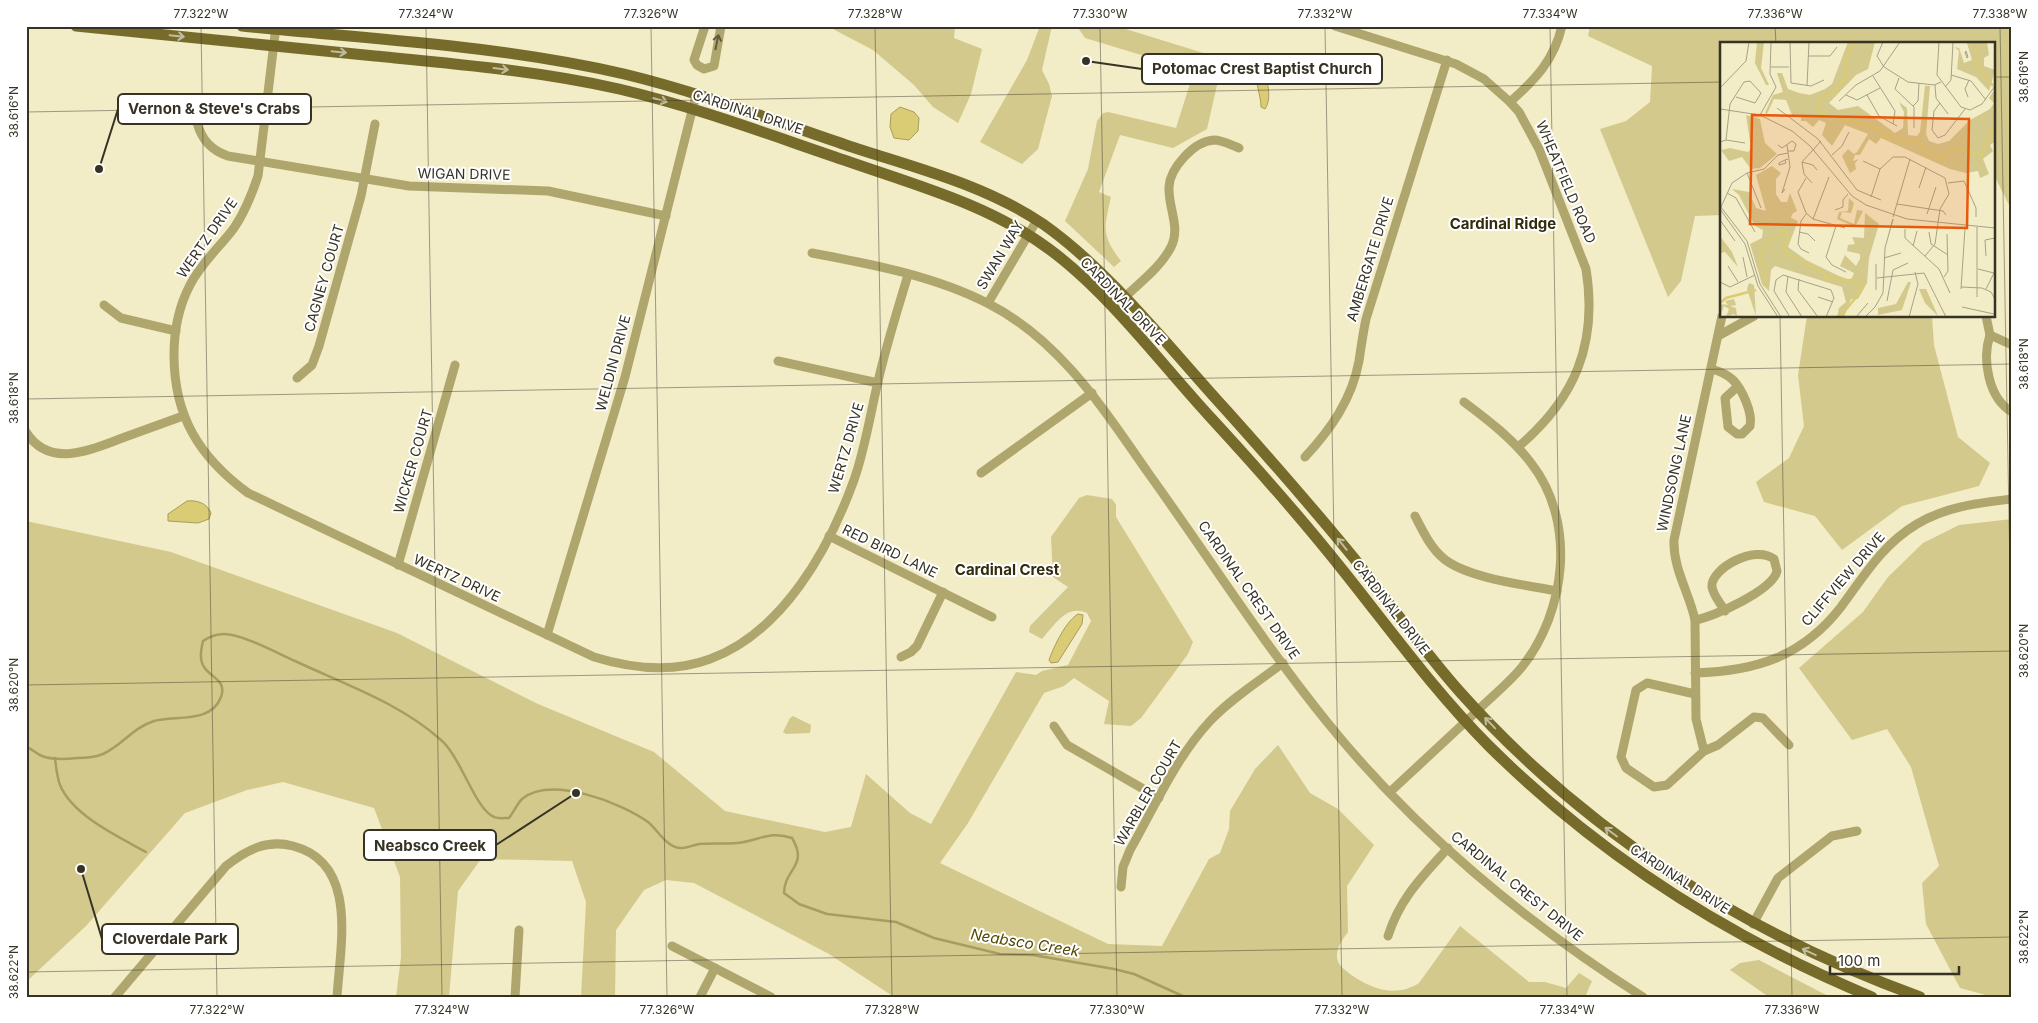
<svg xmlns="http://www.w3.org/2000/svg" width="2038" height="1023" font-family="Inter,sans-serif">
<rect width="100%" height="100%" fill="#f2ecc7"/>
<g fill="#d3c98d">
<path d="M832,26H955L954,38L982,49L971,94L958,123L933,107L914,85L873,50L831,28Z"/>
<path d="M1040,26H1052L1042,70L1049,84L1052,96L1038,149L1022,164L980,142L1027,60Z"/>
<path d="M1077,26H1116L1223,59L1207,129L1173,148L1120,135L1099,192L1111,197C1104,228 1101,235 1121,261L1114,267L1065,221L1088,169L1097,121L1103,113L1108,112L1176,128L1194,71L1085,38Z"/>
<path d="M1590,26H2007L2012,36V211L1994,175V44H1722V215L1695,216L1681,281L1668,297L1600,129L1626,121L1650,102L1652,66L1588,36Z"/>
<path d="M1807,316H1932L1934,345L1958,437L1990,463L1979,486L1902,506L1842,550L1815,516L1764,502L1756,482L1789,458L1804,426L1798,375Z"/>
<path d="M1087,495L1112,499L1116,505V517L1193,642L1188,654L1141,718L1131,726L1104,724L1109,701L1074,678L1064,686L1044,693L968,823L940,863L1108,944L1162,946L1209,859L1220,853L1229,829L1230,811L1255,769L1278,745L1310,793L1338,809L1374,845L1347,886L1348,932C1343,939 1337,946 1337,956C1337,965 1344,969 1350,974C1371,989 1396,998 1419,983L1460,926L1529,982H1545L1566,988L1579,973L1592,981L1585,997H894L829,954L694,883L666,880L644,890L616,930L615,997H581L586,902L572,861L481,859L458,891L449,997H396L401,957L400,877L374,808L283,782L247,790L185,813L86,926L26,982V521L171,552L397,633L538,704L654,752L725,811L825,832L851,827L866,774L910,813L931,824L1016,672L1036,675L1042,671L1068,665L1091,621L1087,613C1066,604 1055,625 1042,639L1029,632L1030,626L1068,587L1053,577L1051,537L1079,498Z"/>
<path d="M2012,519V997H1993L1960,988L1926,924L1922,883L1939,866L1911,767L1887,729L1852,740L1799,668L1863,612L1888,577L1923,543L1959,525Z"/>
<path d="M793,716L811,725L810,733L786,734L783,732L790,718Z"/>
<path d="M1759,960L1830,997H1769L1730,970L1740,963Z"/>
</g>
<g fill="#dacb75" stroke="#a99d5d">
<path d="M1261,73L1265,76C1269,85 1271,101 1265,109L1261,107C1261,96 1255,82 1257,74Z"/>
<path d="M900,107L914,112L919,118L918,131L909,140L894,138L890,127L891,114Z"/>
<path d="M187,501C197,500 207,503 211,513L209,519L198,523L168,521V514Z"/>
<path d="M1078,614L1083,615L1082,624L1058,662L1051,663L1049,660C1054,646 1066,621 1078,614Z"/>
</g>
<g fill="none" stroke-linecap="round" stroke-linejoin="round">
<g stroke="#a99d5d" stroke-width="2.5">
<path d="M26,747C33,749 36,754 42,756C51,760 67,759 77,758C85,758 96,757 103,754C123,745 132,728 154,721C175,715 211,724 221,697C227,680 211,678 204,667C199,659 201,650 203,641C209,637 216,634 224,634C242,634 277,653 295,661C344,684 400,703 441,740C461,757 475,809 494,817C498,819 504,818 509,818C513,813 517,804 522,799C551,775 622,803 648,822C658,830 666,847 680,848C685,849 693,845 699,844C711,843 724,844 737,843C759,841 769,830 792,838C809,866 784,869 784,893L799,904L827,914L896,922L934,938L1000,954L1033,955L1114,969L1134,974L1185,997"/>
<path d="M55,758C56,767 57,777 60,785C73,816 119,837 146,852"/>
</g>
<g stroke="#afa66e" stroke-width="9">
<path d="M276,26L258,176C252,194 245,212 234,228C220,247 201,263 190,285C179,306 174,331 174,355C174,416 199,457 248,493L594,657C630,668 673,673 710,659C783,632 829,549 854,480C866,446 871,409 880,373C888,340 898,308 908,275"/>
<path d="M705,26L694,60L697,65L704,69L714,66L721,26"/>
<path d="M1335,26L1456,64L1484,79L1510,102L1519,112L1539,149L1586,269C1598,344 1575,399 1518,447"/>
<path d="M1510,102C1536,79 1554,60 1562,26"/>
<path d="M197,123C202,140 211,150 228,156L409,186L548,191L666,216"/>
<path d="M812,253C871,264 935,276 989,304C1061,341 1104,410 1149,474C1208,556 1263,643 1327,722C1414,830 1526,923 1643,997"/>
<path d="M1124,298C1139,283 1161,267 1171,247C1181,227 1168,208 1169,187C1170,168 1194,141 1214,140C1222,140 1231,145 1239,148"/>
<path d="M988,303L1037,220"/>
<path d="M104,305L121,318L176,331"/>
<path d="M1986,316L1990,335L2012,345"/>
<path d="M1990,335C1982,359 1988,398 2012,412"/>
<path d="M1718,336L1754,316"/>
<path d="M778,361L878,383"/>
<path d="M1711,369C1719,371 1727,374 1733,380C1742,389 1753,413 1750,426L1742,434H1737L1728,427L1725,398L1737,387"/>
<path d="M297,378L312,365L319,346L361,196L375,124"/>
<path d="M26,432C50,470 92,449 125,437C144,430 164,423 183,416"/>
<path d="M1305,457C1331,429 1352,399 1359,361C1361,347 1363,333 1366,319L1447,60"/>
<path d="M981,473L1092,393"/>
<path d="M1415,516C1423,531 1430,547 1443,558C1466,578 1526,585 1557,591"/>
<path d="M829,536L992,617"/>
<path d="M398,565L455,365"/>
<path d="M1695,620C1714,617 1773,590 1777,571L1774,559C1755,544 1710,569 1712,587C1713,595 1721,604 1725,611"/>
<path d="M547,635L625,377L696,95"/>
<path d="M901,657L911,652L917,646L943,592"/>
<path d="M1695,673C1756,671 1802,657 1841,607C1864,576 1883,544 1917,524C1947,506 1979,503 2012,499"/>
<path d="M1695,694L1647,683L1636,690L1621,757L1626,768L1654,787L1667,785L1704,751L1718,745L1754,717L1763,718L1789,745"/>
<path d="M1054,726L1067,745L1159,798"/>
<path d="M1704,751L1696,719L1695,620C1689,592 1673,569 1674,540L1722,316"/>
<path d="M1390,792C1419,765 1447,739 1476,712C1491,697 1508,684 1522,667C1566,611 1577,522 1531,463C1513,439 1488,420 1464,402"/>
<path d="M1121,887L1123,867L1130,850C1155,806 1176,757 1211,720C1232,698 1259,681 1283,663"/>
<path d="M1753,924L1778,878L1832,836L1857,831"/>
<path d="M1388,936C1400,898 1422,877 1448,848"/>
<path d="M672,946L771,997"/>
<path d="M115,997L226,866C246,850 267,839 293,846C359,863 340,946 337,997"/>
<path d="M515,997L519,930"/>
<path d="M700,997L715,968"/>
</g>
<g stroke="#766b2a" stroke-width="11">
<path d="M76,26C176,36 276,46 375,56C457,64 539,71 619,89C696,107 770,135 844,160C915,185 988,204 1049,249C1109,293 1162,365 1212,419C1258,469 1303,520 1345,573C1392,632 1436,693 1489,746C1599,855 1729,938 1872,997"/>
<path d="M242,26C369,39 499,45 624,74C699,92 772,120 846,145C912,167 984,184 1043,224C1110,271 1171,350 1227,411C1270,459 1312,507 1353,557C1389,602 1422,649 1460,692C1585,832 1744,933 1920,997"/>
</g>
</g>
<defs><path id="oneway-shaft" d="M-6 0H5M1.5-3L5.5 0L1.5 3" fill="none" stroke-width="1.6" stroke-linecap="round" stroke-linejoin="round" transform="scale(1.25)"/></defs>
<g stroke="#c1bc9f">
<use href="#oneway-shaft" transform="translate(177 36) rotate(6)"/>
<use href="#oneway-shaft" transform="translate(339 52) rotate(6)"/>
<use href="#oneway-shaft" transform="translate(501 69) rotate(7)"/>
<use href="#oneway-shaft" transform="translate(660 100) rotate(16)"/>
<use href="#oneway-shaft" transform="translate(1342 544) rotate(-129)"/>
<use href="#oneway-shaft" transform="translate(1490 723) rotate(-134)"/>
<use href="#oneway-shaft" transform="translate(1611 832) rotate(-143)"/>
<use href="#oneway-shaft" transform="translate(1809 952) rotate(-155)"/>
</g>
<use stroke="#605b3f" href="#oneway-shaft" transform="translate(717 42) rotate(-78)"/>
<path fill="none" stroke="#363325" stroke-width="1" stroke-opacity="0.45" d="M201,26L217,997M426,26L442,997M651,26L667,997M875,26L892,997M1100,26L1117,997M1325,26L1342,997M1550,26L1567,997M1775,26L1776,44M2000,26L2012,680M1994,77H2012M26,112L1722,82M1780,316L1792,997M26,399L2012,364M26,685L2012,651M26,972L2012,937"/>
<g text-anchor="middle" stroke-width="4" stroke-linejoin="round" paint-order="stroke">
<g font-size="14" fill="#363325" stroke="#fff">
<text transform="translate(748 112) rotate(18)" y="5">CARDINAL DRIVE</text>
<text transform="translate(464 174) rotate(1)" y="5">WIGAN DRIVE</text>
<text transform="translate(1566 182) rotate(67)" y="5">WHEATFIELD ROAD</text>
<text transform="translate(207 238) rotate(-55)" y="5">WERTZ DRIVE</text>
<text transform="translate(1000 255) rotate(-59)" y="5">SWAN WAY</text>
<text transform="translate(1370 259) rotate(-73)" y="5">AMBERGATE DRIVE</text>
<text transform="translate(324 278) rotate(-74)" y="5">CAGNEY COURT</text>
<text transform="translate(1123 301) rotate(46)" y="5">CARDINAL DRIVE</text>
<text transform="translate(613 363) rotate(-75)" y="5">WELDIN DRIVE</text>
<text transform="translate(846 448) rotate(-74)" y="5">WERTZ DRIVE</text>
<text transform="translate(413 461) rotate(-74)" y="5">WICKER COURT</text>
<text transform="translate(1674 473) rotate(-78)" y="5">WINDSONG LANE</text>
<text transform="translate(890 551) rotate(26)" y="5">RED BIRD LANE</text>
<text transform="translate(457 578) rotate(25)" y="5">WERTZ DRIVE</text>
<text transform="translate(1843 579) rotate(-49)" y="5">CLIFFVIEW DRIVE</text>
<text transform="translate(1249 590) rotate(55)" y="5">CARDINAL CREST DRIVE</text>
<text transform="translate(1391 607) rotate(52)" y="5">CARDINAL DRIVE</text>
<text transform="translate(1148 793) rotate(-60)" y="5">WARBLER COURT</text>
<text transform="translate(1680 879) rotate(33)" y="5">CARDINAL DRIVE</text>
<text transform="translate(1517 886) rotate(39)" y="5">CARDINAL CREST DRIVE</text>
</g>
<g font-size="15" font-weight="bold" fill="#332d0d" stroke="#fff">
<text x="1503" y="229">Cardinal Ridge</text>
<text x="1007" y="575">Cardinal Crest</text>
</g>
<g font-size="15" font-style="italic" fill="#534800" stroke="#fff">
<text transform="translate(1025 943) rotate(9)" y="5">Neabsco Creek</text>
</g>
</g>
<g transform="translate(1720 42)">
<rect width="275" height="275" fill="#f2ecc7"/>
<path d="M37,0H44L41,26L49,43H46L35,21ZM128,0H155L148,27L136,33L109,61L118,68L138,64L175,91L183,86L184,70L179,60L187,66L188,93L197,94L200,90L205,44H210L206,92L209,99L218,102L229,99L250,78L270,67L274,61L269,56L275,47V100L270,103L273,109L263,117L269,132L260,136L258,129L246,131L230,127L161,96L156,102L149,97L140,113H135L133,119L139,117L135,121L136,127L130,131L122,114L128,107L134,112L137,110L148,92L125,83L112,104L102,93L106,81L99,78L93,85L86,79H81V75L72,73L66,58L54,57L47,72L45,71L53,53L63,50L57,31H62L68,47L79,51L90,53L105,47L112,42ZM267,0L269,13L264,16V24L275,28L269,49L256,35L237,27L239,9L235,5L239,6L244,21L252,18L247,1ZM26,73L40,77L45,101L57,112L40,126L31,127L22,115L9,119L1,108L10,106L28,110L31,106ZM52,124L61,131L56,137V152L61,160H67L70,151L77,169L72,172L71,176L78,179L68,205L86,218L127,238L132,236L134,231L120,224L125,213L136,224L140,217V212L127,209L128,203L135,202L132,195L144,196L145,171L159,182L149,216L147,241L138,257H131L124,275H117L119,266L126,260L122,245L55,224L51,228L49,249L42,242L30,202L42,196L43,188L35,184L19,153L12,147L29,150L36,166L46,169L36,133ZM129,156L134,161L131,171L122,170L120,176L134,182L137,168L143,169L135,185L117,177L119,170L128,169ZM0,194L12,210L18,225L5,210L1,211ZM188,240H191L182,268L158,273V266L176,262ZM29,241L34,243L36,274L27,247ZM199,247H206L218,274L205,261ZM14,257L16,263L10,264L16,266L17,275L14,272L6,275L9,267L4,264L0,275V262L8,263L5,259Z" fill="#d3c98d"/>
<path fill="none" stroke="#dacb75" stroke-width="2.5" d="M139,0L131,6L126,17V35L115,49L99,57V71L162,88L165,96L176,94L189,101L196,98L204,108L224,118L226,110L240,105L260,115L275,81M258,0L256,22L273,44M44,244L45,229L40,215L46,202L65,188L68,195L64,206L68,212L104,231L107,237L118,235L141,243V249L120,275M0,261L6,256L36,248"/>
<path fill="none" stroke="#a7a286" stroke-width="1" d="M70,0L71,41L91,44L104,38M163,0L157,14L164,25L188,40L214,43L221,40M219,0L217,33L241,65L250,68L262,62L275,44M246,9L248,15L247,16L245,10ZM88,14H110L117,5M51,25H69M231,33L251,39L266,58M153,34L175,69L173,82M179,36L175,47L194,65V86M215,43L216,56L228,72M87,44L89,0M225,45L231,38L233,0M0,46L26,19L29,0M126,53L137,58L160,46M147,53L159,74L177,84M248,55L245,47L249,38M119,59L136,43L160,29L180,0M220,61L214,69L212,88L218,96L225,93L245,67M193,64L198,59L199,41M57,66L98,97L137,148L161,158M0,67L40,73L72,89L90,104L132,154L146,163L187,177L275,186M40,73L56,45L50,32L51,0M6,98L10,62L24,40L30,39L41,51L35,61L16,55M0,100L6,98L25,101M58,103L62,106L72,99L76,102L74,109H68M112,113L122,104L129,90M65,118L66,121L59,123V121L65,118L68,117M143,119L160,127M82,120L93,123L97,128M27,131L41,166M86,136L78,150L86,171L93,177L125,186M92,141L84,132L82,120L101,99M228,141L244,139L256,166V175M199,146L206,125M65,147L62,151L70,125L67,103M7,151L16,156L35,190M151,155L160,127L173,115H185L225,136L229,152L220,167L215,202L205,214M177,162L223,169L226,173M0,164L27,199L40,242L61,275M1,165L12,141L27,131L44,127L58,113L68,111M0,167L25,202L38,244L58,275M115,168L123,165V158L128,152M86,172L81,179L78,202L81,207L89,211M207,172L216,145M173,175L190,117M93,177L109,135M0,178L15,199M116,184L106,215L112,223L126,230M185,187V196L219,227L230,251M79,190L88,192L95,199M209,190L211,202L228,213M193,204L197,189M266,214L265,198L275,196M23,215L27,235M164,216L181,211M8,224L18,240M258,227L274,231M68,234L66,250L82,275M224,235L228,229L227,192M157,236L204,231L226,275M79,237L78,248L98,275M0,240L10,245L35,233M241,245L262,246L271,250L275,257M241,247L245,186M266,247L275,229M156,248V222M98,255L113,260M257,255V185M167,259L173,228L188,221M242,265L274,272M70,275L54,249L56,238L63,233L111,248L114,256L106,275M136,275L148,261M145,275L155,265L163,251L165,206L173,177L171,184M189,275L198,242L195,230"/>
<path fill="#e8590c" fill-opacity="0.15" stroke="#e8590c" stroke-width="2.5" d="M32,73L249,77L247,186L30,182Z"/>
<rect width="275" height="275" fill="none" stroke="#363325" stroke-width="2.5"/>
</g>
<path fill="none" stroke="#363325" stroke-width="2" d="M1086 61L1142 69M99 169L118 109M576 793L496 845M81 869L102 939"/>
<g fill="#363325" stroke="#fff" stroke-width="2">
<circle cx="1086" cy="61" r="5"/>
<circle cx="99" cy="169" r="5"/>
<circle cx="576" cy="793" r="5"/>
<circle cx="81" cy="869" r="5"/>
</g>
<g fill="#fff" stroke="#363325" stroke-width="2">
<rect x="1142" y="54" width="240" height="30" rx="5"/>
<rect x="118" y="94" width="193" height="30" rx="5"/>
<rect x="364" y="830" width="132" height="30" rx="5"/>
<rect x="102" y="924" width="136" height="30" rx="5"/>
</g>
<g font-size="15" text-anchor="middle" font-weight="bold" fill="#363325">
<text x="1262" y="74">Potomac Crest Baptist Church</text>
<text x="214" y="114">Vernon &amp; Steve's Crabs</text>
<text x="430" y="851">Neabsco Creek</text>
<text x="170" y="944">Cloverdale Park</text>
</g>
<rect width="2038" height="1023" fill="none" stroke="#ffffff" stroke-width="55"/>
<path d="M1830 966v8h129v-8" fill="none" stroke="#363325" stroke-width="2.5"/>
<text x="1838" y="966" font-size="15" fill="#363325" stroke="#ffffff" stroke-width="4" paint-order="stroke">100 m</text>
<rect x="28" y="28" width="1982" height="968" fill="none" stroke="#363325" stroke-width="2"/>
<g font-size="12" text-anchor="middle" fill="#363325">
<text x="201" y="18">77.322°W</text>
<text x="426" y="18">77.324°W</text>
<text x="651" y="18">77.326°W</text>
<text x="875" y="18">77.328°W</text>
<text x="1100" y="18">77.330°W</text>
<text x="1325" y="18">77.332°W</text>
<text x="1550" y="18">77.334°W</text>
<text x="1775" y="18">77.336°W</text>
<text x="2000" y="18">77.338°W</text>
<text transform="translate(2024 77) rotate(-90)" y="4">38.616°N</text>
<text transform="translate(14 112) rotate(-90)" y="4">38.616°N</text>
<text transform="translate(2024 364) rotate(-90)" y="4">38.618°N</text>
<text transform="translate(14 398) rotate(-90)" y="4">38.618°N</text>
<text transform="translate(2024 651) rotate(-90)" y="4">38.620°N</text>
<text transform="translate(14 685) rotate(-90)" y="4">38.620°N</text>
<text transform="translate(2024 937) rotate(-90)" y="4">38.622°N</text>
<text transform="translate(14 972) rotate(-90)" y="4">38.622°N</text>
<text x="217" y="1014">77.322°W</text>
<text x="442" y="1014">77.324°W</text>
<text x="667" y="1014">77.326°W</text>
<text x="892" y="1014">77.328°W</text>
<text x="1117" y="1014">77.330°W</text>
<text x="1342" y="1014">77.332°W</text>
<text x="1567" y="1014">77.334°W</text>
<text x="1792" y="1014">77.336°W</text>
</g>
</svg>
